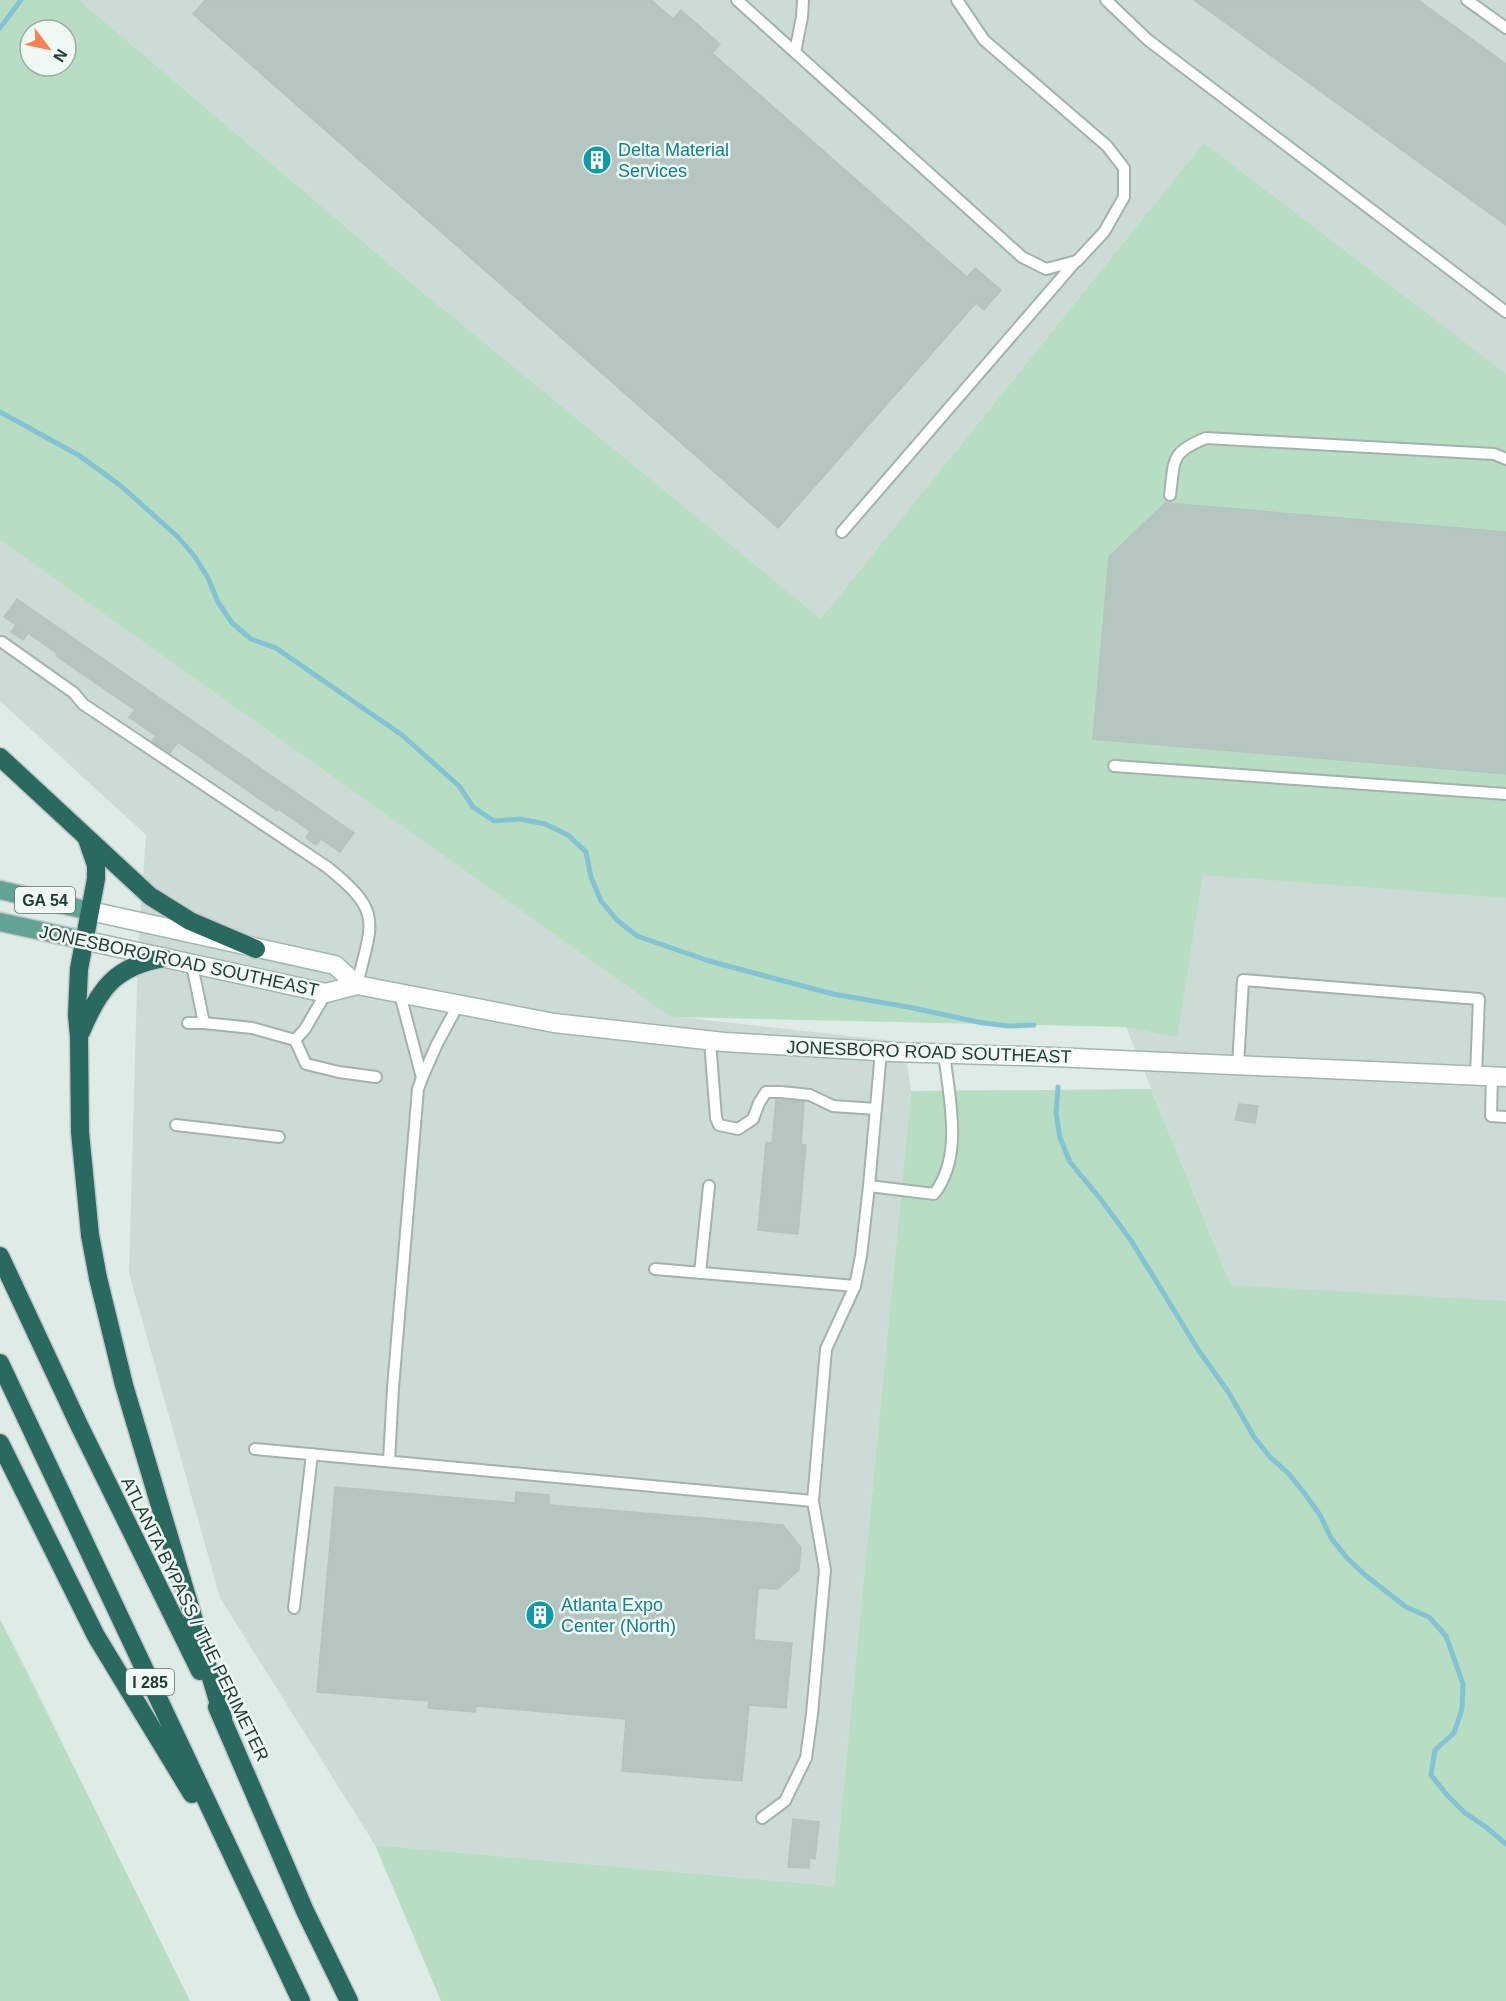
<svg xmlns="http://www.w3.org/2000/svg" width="1506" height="2001" font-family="Helvetica,sans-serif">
<rect width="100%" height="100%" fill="#dfebe6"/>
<g fill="#cddbd6">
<path d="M79,0H1506V1308L1231,1285L1126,1027L427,296Z"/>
<path d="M0,540L671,1016L904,1042L911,1091L834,1886L375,1845L220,1598L129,1273L138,950L146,835L0,701Z"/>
</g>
<g fill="#b7dec3" fill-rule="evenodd">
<path d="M0,0H79L427,296L821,619L1204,143L1506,374V898L1203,875L1177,1037L1126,1027L671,1017L0,540ZM30,30H66V66H30Z"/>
<path d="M1151,1089L1231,1285L1506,1301V2001H441L375,1845L834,1886L911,1091Z"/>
<path d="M0,1619L27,1672L190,2001H0Z"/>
</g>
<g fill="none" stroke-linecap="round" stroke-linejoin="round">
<g stroke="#84c3d3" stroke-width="5">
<path d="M0,28L21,0"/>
<path d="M0,412L80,456L121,486L178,537L195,557L208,578L218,602L232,623L251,639L276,648L402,735L459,786L473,807L494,821L520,819L545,824L568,835L586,852L591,877L601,901L617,920L637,936L709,961L833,994L908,1007L983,1023L1009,1026L1034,1025"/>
<path d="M1058,1087L1056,1113L1060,1138L1070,1162L1102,1201L1132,1242L1199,1351L1229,1393L1254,1437L1270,1457L1289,1474L1305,1494L1320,1515L1331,1538L1347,1558L1365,1575L1406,1607L1429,1617L1446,1636L1463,1684L1462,1709L1454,1733L1435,1750L1431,1775L1447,1795L1465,1813L1486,1827L1506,1844"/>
</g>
</g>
<g fill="#b5c6c0" stroke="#b2c5be" stroke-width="1.5">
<path d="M205,0H651L673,19L681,10L720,44L712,53L967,277L975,268L1001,290L984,310L976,303L778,528L193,14Z"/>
<path d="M1194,0H1418L1506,64V225Z"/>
<path d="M1165,503L1506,532V774L1093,739L1109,557Z"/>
<path d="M17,599L354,833L340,852L321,839L316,845L306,838L310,831L278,809L277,811L178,742L170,753L152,741L156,736L129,717L135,710L56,656L58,654L28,633L23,640L11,632L16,625L4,617Z"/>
<path d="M776,1100L804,1102L801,1144L806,1145L798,1234L758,1230L766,1142L772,1143Z"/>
<path d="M1239,1104L1258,1106L1255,1123L1235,1120Z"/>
<path d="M335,1487L515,1503L516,1492L549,1495V1505L783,1525L801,1548L799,1570L778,1589L758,1588L754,1640L792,1643L786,1708L749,1705L742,1781L622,1771L626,1719L476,1706L475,1712L428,1708L429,1701L317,1692Z"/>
<path d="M793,1819L819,1822L815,1859L810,1858L809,1868L788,1867Z"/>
</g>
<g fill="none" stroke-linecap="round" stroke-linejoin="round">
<g stroke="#a2b3ae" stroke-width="14">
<g id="lane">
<path d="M737,0L1022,257L1046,269L1077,261L1104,232L1124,197V168L1107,146L984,40L957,0"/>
<path d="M1106,0L1148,40L1506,312"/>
<path d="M1467,0L1506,28"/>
<path d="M795,52L802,17L803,0"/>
<path d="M1170,495C1175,460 1169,453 1206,438L1494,454L1506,459"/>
<path d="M842,532L1076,261"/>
<path d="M2,642L74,693L83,704L327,867C384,913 372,921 357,985"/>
<path d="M1114,766L1506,794"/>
<path d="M400,994L422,1078L437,1044L458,1005"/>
<path d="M188,1023H204L192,965"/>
<path d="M204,1023L252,1028L295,1040"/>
<path d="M295,1040L306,1064L339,1072L376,1077"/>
<path d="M295,1040L305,1029L326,993"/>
<path d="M710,1041L716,1118L719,1125L738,1129L753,1119L759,1103L766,1092H781L810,1095L833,1106L876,1109"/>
<path d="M1238,1065L1243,980L1479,999L1476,1075"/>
<path d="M1492,1076L1491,1116L1506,1117"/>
<path d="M176,1125L279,1137"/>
<path d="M869,1186L934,1194C964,1156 949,1098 944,1053"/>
<path d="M655,1269L855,1286"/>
<path d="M700,1273L709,1186"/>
<path d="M255,1449L813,1501L826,1349L855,1286L861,1256L869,1186L881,1051"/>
<path d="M389,1461L393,1388L418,1089L422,1078"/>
<path d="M294,1608L312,1454"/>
<path d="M762,1818L785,1801L806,1758L812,1714L825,1570L813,1501"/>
</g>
</g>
<g stroke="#9eb7af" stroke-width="21">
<g id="secondary">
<path d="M90,911L335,965L357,985"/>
<path d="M83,940L326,993L357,985L554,1023L724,1042L893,1052L1053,1057L1506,1077"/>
</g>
</g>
<g stroke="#c1c8c7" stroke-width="21">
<g id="primary">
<path d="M0,890L90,911"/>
<path d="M0,922L83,940"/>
</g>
</g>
<g stroke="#c1c8c7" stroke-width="21">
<g id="highway">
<path d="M0,757L150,896L190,921L256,949"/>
<path d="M87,839L96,865V879L79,969L77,1015L79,1037L80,1132L90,1235L98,1278L124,1385L223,1718"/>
<path d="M81,1032C99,989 115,966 164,958"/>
<path d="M0,1256L79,1425L200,1671"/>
<path d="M0,1363L301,2001"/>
<path d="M0,1443L96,1636L192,1794"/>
<path d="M217,1707L305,1911L349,2001"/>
</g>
</g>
<use href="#lane" stroke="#fff" stroke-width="10"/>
<use href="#secondary" stroke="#fff" stroke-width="18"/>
<use href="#primary" stroke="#62a395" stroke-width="18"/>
<use href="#highway" stroke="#2a6960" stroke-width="18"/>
</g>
<defs>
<g id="building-disc" transform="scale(1.5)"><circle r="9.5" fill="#0f9aa8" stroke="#f0f8f4"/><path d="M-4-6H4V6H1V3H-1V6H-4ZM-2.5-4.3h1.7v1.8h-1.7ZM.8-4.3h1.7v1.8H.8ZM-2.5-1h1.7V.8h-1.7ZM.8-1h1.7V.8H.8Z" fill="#fff"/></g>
</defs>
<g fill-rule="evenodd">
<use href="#building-disc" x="597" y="160"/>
<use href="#building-disc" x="540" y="1615"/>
</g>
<g text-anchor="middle" stroke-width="5" stroke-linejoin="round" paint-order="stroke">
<g fill="#f0f8f4" stroke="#5e746f" stroke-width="1.5">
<rect x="15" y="887" width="60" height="26" rx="4.5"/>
<rect x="126" y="1669" width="48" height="26" rx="4.5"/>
</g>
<g font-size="16" font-weight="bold" fill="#203c36">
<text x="45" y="906">GA 54</text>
<text x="150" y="1688">I 285</text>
</g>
<g font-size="18" fill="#0d838f" stroke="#f0f8f4" text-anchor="start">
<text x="618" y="156">Delta Material<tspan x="618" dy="21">Services</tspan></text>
<text x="561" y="1611">Atlanta Expo<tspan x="561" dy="21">Center (North)</tspan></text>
</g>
<g font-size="18" fill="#203c36" stroke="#f0f8f4">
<text transform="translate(179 961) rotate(12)" y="6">JONESBORO ROAD SOUTHEAST</text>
<text transform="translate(929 1052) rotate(2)" y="6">JONESBORO ROAD SOUTHEAST</text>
<text transform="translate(195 1619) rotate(64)" y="6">ATLANTA BYPASS / THE PERIMETER</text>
</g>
</g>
<g transform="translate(48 48) rotate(122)"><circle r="28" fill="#f0f8f4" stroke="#9dada8" stroke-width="1.5"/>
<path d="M0-4.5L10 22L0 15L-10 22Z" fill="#f88251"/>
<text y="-9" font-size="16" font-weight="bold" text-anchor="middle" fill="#203c36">N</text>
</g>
</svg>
